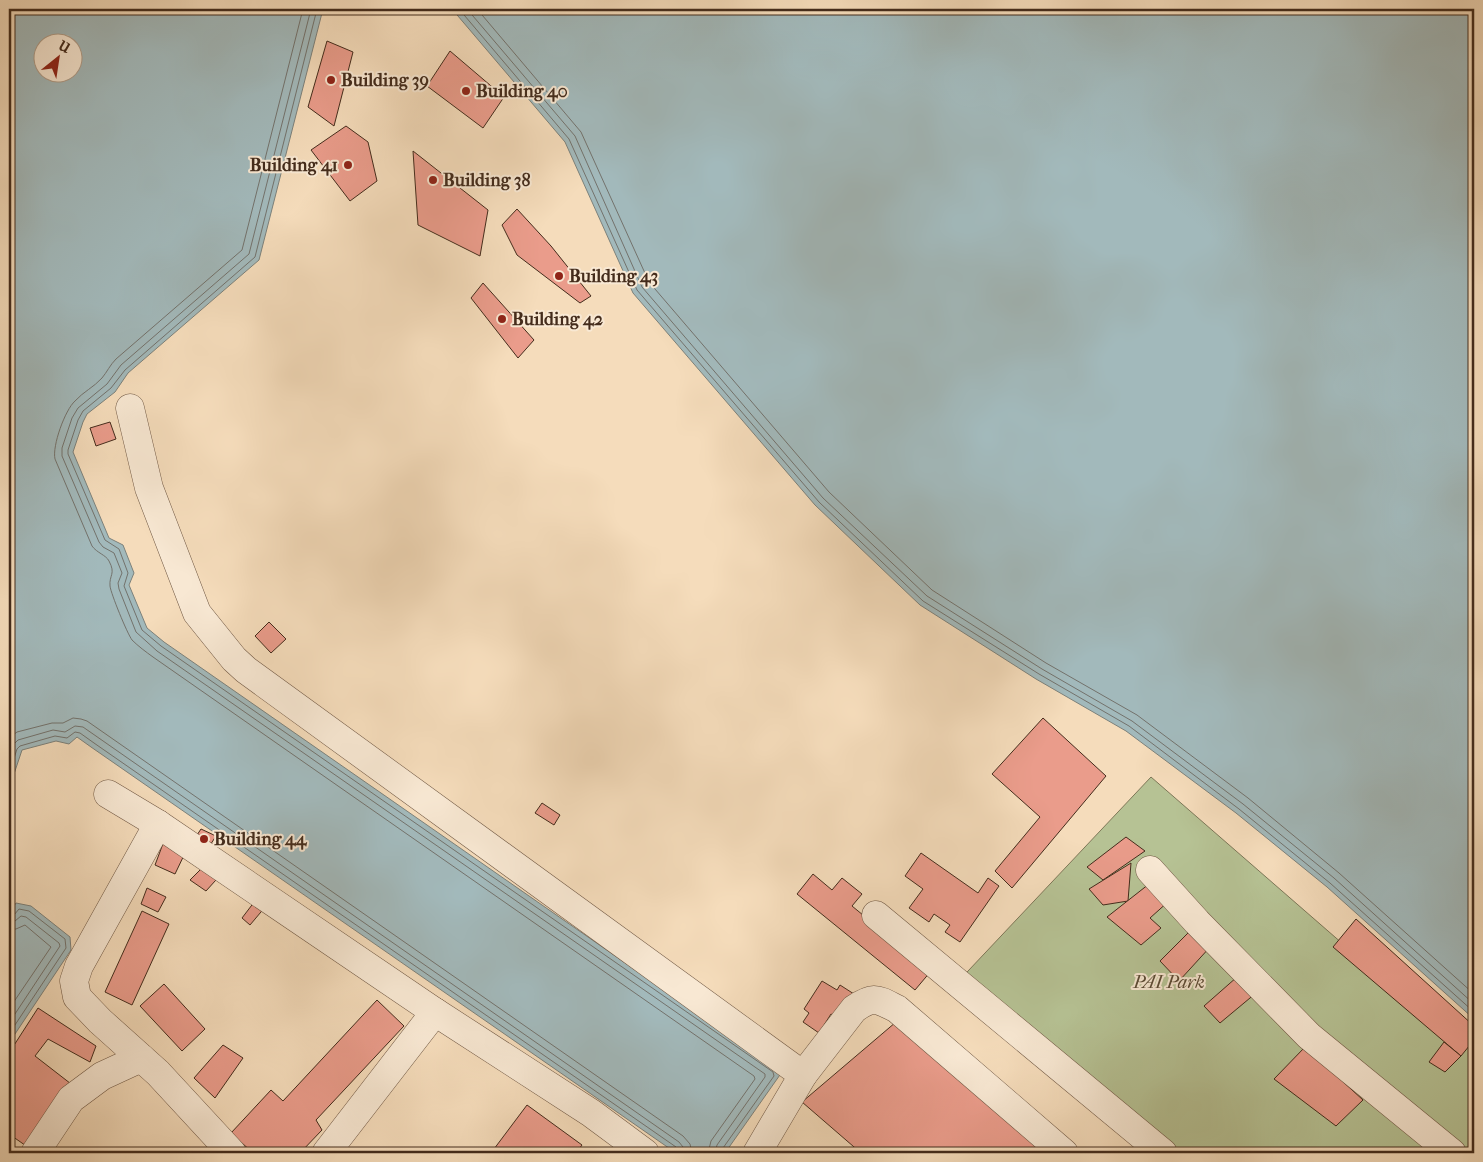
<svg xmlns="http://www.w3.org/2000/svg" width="1483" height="1162" font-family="'IM FELL French Canon',serif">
<rect width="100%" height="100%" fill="#f5dcbb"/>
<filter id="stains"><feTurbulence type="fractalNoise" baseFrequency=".004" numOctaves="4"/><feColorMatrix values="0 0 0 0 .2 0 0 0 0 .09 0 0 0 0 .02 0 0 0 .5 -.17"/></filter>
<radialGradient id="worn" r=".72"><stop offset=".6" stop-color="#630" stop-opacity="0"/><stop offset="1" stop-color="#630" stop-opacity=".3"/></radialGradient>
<path fill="#b6c294" stroke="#7d7758" d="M1151,777L1351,951L1474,1049V1153H1152L952,988Z"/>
<g fill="#a2b9bb" stroke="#7c817b" fill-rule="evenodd">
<path d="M9,9H323L259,260L128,373L115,392L87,414L83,422L73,452L109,538L123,545L134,573L129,585L147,628L164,642L782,1072L725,1153H676L91,747L77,737L69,744L56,741L22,750L9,789ZM42,42H72V72H42Z"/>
<path d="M452,9H1474V1019L1327,887L1236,813L1126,731L1036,679L920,605L815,505L633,293L565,142Z"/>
<path d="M16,903L31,906L70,937L71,950L9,1043V914Z"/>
</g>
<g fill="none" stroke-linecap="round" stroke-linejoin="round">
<g stroke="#73726c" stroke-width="1">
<path d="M303,9L242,250L116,359C110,365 107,372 102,378C94,387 83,392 75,401C65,410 52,446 55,459L92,546C97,553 106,555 109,561C116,574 109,575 110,586C111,594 127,633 132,640C138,646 146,652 153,657L754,1076L755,1079L711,1141L708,1153"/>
<path d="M311,9L249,254L121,365L107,384L78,408L72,418L62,448V456L99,542L103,547L114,553L122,573L118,583L119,589L136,632L157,651L765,1074V1077L717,1145L715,1153"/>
<path d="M317,9L255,257L125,370L111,388L83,411L78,420L68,450V454L105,540L119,549L128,573L124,586L142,630L161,646L773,1072L774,1076L723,1148L722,1153"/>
<path d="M459,9L569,139L637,290L819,502L923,601L1039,674L1129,726L1239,809L1330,883L1474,1012"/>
<path d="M467,9L575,136L642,287L823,498L927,596L1042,669L1132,721L1243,804L1334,878L1474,1004"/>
<path d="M477,9L581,132L649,282L829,492L932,590L1046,663L1137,715L1248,798L1339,873L1474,994"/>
<path d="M9,738L17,732L52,723H63L73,718L81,719L87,721L683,1136L690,1144L692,1153"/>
<path d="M9,755L13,745L18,740L53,730L65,732L75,726L83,727L679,1142L683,1147L685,1153"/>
<path d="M9,774L17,749L20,746L55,736L67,738L75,732L80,733L94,743L676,1147L678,1153"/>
<path d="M9,916L14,915L19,909L29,911L65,939L66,948L9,1034"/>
<path d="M9,922L15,921L21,916L26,917L59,943L60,946L9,1023"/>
<path d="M9,930L16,929L25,925L51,947L9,1009"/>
</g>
</g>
<g fill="#ea9c8b" stroke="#442c1c">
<path d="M327,41L353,52L334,126L308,107Z"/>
<path d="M450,51L504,97L483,128L427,86Z"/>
<path d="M346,126L368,142L377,181L350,201L311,150Z"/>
<path d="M413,151L488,210L480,256L418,225Z"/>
<path d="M517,209L551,246L591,296L580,303L517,255L502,225Z"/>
<path d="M483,283L534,340L518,358L471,298Z"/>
<path d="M110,422L116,439L96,446L90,428Z"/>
<path d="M269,622L286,639L271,653L255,636Z"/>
<path d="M1043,718L1106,776L1012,888L995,871L1040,817L992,774Z"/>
<path d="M542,803L560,815L554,825L535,813Z"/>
<path d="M201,829L216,836L205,853L193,841Z"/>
<path d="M1126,837L1145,851L1103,880L1087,867Z"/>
<path d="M164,841L186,851L175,874L155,865Z"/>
<path d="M921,853L978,893L988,878L999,886L960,942L945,932L950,925L934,914L929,922L909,908L923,889L905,876Z"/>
<path d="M209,861L225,870L206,891L190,880Z"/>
<path d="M1131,863L1128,901L1103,905L1089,889Z"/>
<path d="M813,874L832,890L842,878L862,894L852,906L931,971L915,990L797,894Z"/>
<path d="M1149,884L1169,901L1150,918L1161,928L1141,945L1107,917Z"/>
<path d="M147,888L166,897L158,912L141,904Z"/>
<path d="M258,897L266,906L250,925L242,918Z"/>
<path d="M142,911L169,924L132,1005L105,992Z"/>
<path d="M1356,919L1474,1026V1040L1461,1056L1333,947Z"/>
<path d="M1193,928L1211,946L1179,981L1160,961Z"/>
<path d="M1237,977L1256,993L1220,1023L1204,1006Z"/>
<path d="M822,981L837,990L840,985L854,994L838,1018L831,1014L819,1033L803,1022L809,1013L804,1009Z"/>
<path d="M164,984L205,1029L182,1051L140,1006Z"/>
<path d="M377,1000L404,1026L316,1120L322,1130L300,1153H253L231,1133L271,1090L283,1101Z"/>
<path d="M38,1008L96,1046L90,1062L48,1039L35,1056L75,1087L32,1150L9,1134V1053Z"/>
<path d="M896,1022L1046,1153H861L802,1102Z"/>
<path d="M1444,1042L1461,1056L1445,1072L1429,1062Z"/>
<path d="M223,1045L243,1058L215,1098L194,1078Z"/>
<path d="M1305,1047L1363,1100L1336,1126L1274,1079Z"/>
<path d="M527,1105L582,1145L576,1153H491Z"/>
</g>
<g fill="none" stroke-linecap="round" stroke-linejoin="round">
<g stroke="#705844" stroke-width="29">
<g id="minor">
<path d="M130,408L149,488L197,613L234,659L246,670L803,1075L757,1153"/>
<path d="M108,794L158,824L435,1012"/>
<path d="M158,824L79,966L74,981L77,997L100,1021L158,1073L232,1153"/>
<path d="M1150,870L1197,922L1309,1036L1452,1153"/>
<path d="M876,915L1163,1153"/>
<path d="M803,1075L854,1009C874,995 877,999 897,1009L1064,1153"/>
<path d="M35,1153L71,1099L102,1076L141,1058"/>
<path d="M326,1153L435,1012L591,1113L645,1153"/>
</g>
</g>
<use href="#minor" stroke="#f8e8d3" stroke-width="28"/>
</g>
<g fill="#8f2418" stroke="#f8e8d3" stroke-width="2">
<circle cx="331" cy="80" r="5"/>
<circle cx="466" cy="91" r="5"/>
<circle cx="348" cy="165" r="5"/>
<circle cx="433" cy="180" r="5"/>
<circle cx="559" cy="276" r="5"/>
<circle cx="502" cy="319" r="5"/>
<circle cx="204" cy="839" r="5"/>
</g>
<g text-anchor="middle" stroke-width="4" stroke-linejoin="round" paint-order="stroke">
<g font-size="18" font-weight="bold" fill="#442c1c" stroke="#f8e8d3" text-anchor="start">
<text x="341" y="86">Building 39</text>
<text x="476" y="97">Building 40</text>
<text x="338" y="171" text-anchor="end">Building 41</text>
<text x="443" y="186">Building 38</text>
<text x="569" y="282">Building 43</text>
<text x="512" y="325">Building 42</text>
<text x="214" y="845">Building 44</text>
</g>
<g font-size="18" font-style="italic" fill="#5b4a34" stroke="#f8e8d3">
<text x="1169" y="988">PAI Park</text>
</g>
</g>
<rect width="1483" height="1162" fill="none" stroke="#f5dcbb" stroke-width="30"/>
<rect x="10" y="10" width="1463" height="1142" fill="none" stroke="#442c1c" stroke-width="2.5"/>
<rect x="15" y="15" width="1453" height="1132" fill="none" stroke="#442c1c"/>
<g transform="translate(58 58) rotate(30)"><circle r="24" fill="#f8e8d3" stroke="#b09d8a"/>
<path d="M0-4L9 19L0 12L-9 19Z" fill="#8f2418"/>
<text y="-8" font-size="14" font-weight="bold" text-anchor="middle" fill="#442c1c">U</text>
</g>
<rect width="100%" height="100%" filter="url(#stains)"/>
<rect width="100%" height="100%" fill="url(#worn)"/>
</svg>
